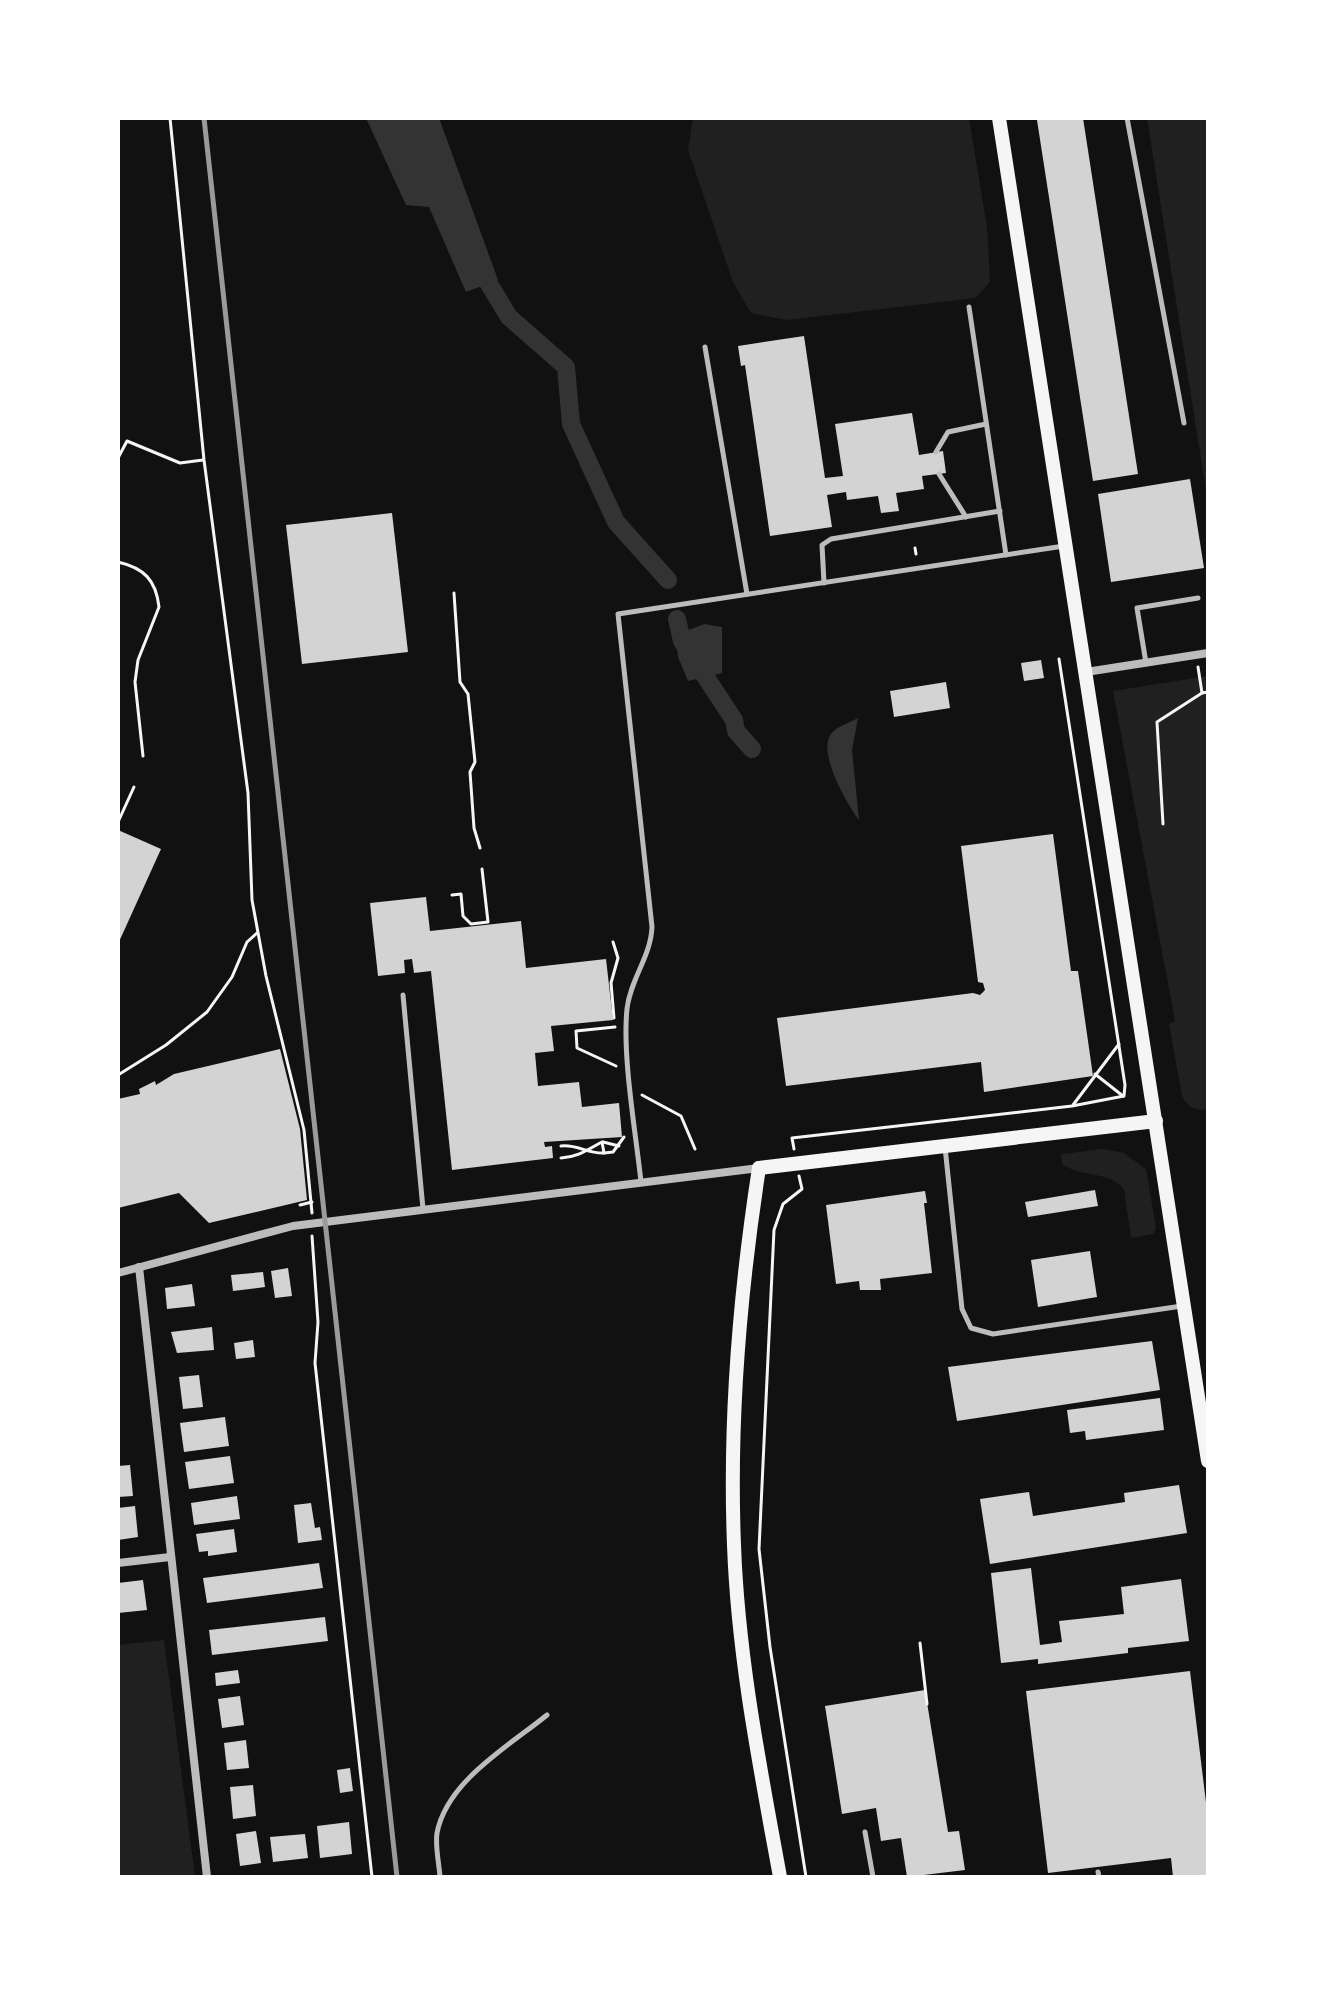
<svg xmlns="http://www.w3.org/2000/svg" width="1326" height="1995" font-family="Figtree,sans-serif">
<rect width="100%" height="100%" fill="#111"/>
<g fill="#202020">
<path d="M693,118H969L987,228L990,282L975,298L787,320L751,313L733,282L688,150Z"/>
<path d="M1147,118H1208V503Z"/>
<path d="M1208,676V1109C1194,1111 1189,1108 1182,1096L1169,1024L1175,1021L1113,691Z"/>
<path d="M1103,1149L1124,1153L1146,1169L1156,1228L1153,1234L1131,1238L1124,1189C1107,1170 1082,1178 1062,1164L1061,1154Z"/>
<path d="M164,1640L195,1877H118V1645Z"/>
</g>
<g fill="#333">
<path d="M366,118H439L498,280L466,292L429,207L406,205Z"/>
<path d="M704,624L722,627V673L688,681L678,657L676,635Z"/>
<path d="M858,718L852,750L859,820C847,804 817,752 831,734C837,726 849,723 858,718Z"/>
</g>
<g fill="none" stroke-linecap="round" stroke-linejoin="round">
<g stroke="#333" stroke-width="18">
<path d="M477,264L509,317L566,367L571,424L616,522L668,580"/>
<path d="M677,619L682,641L734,720L736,731L752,749"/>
</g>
</g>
<g fill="#d3d3d3">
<path d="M1083,118L1138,474L1093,481L1037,120Z"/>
<path d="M804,336L825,478L843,476L835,424L912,413L919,455L943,451L946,473L922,476L924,489L896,493L899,511L881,513L878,496L847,500L846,492L827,495L832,527L770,536L745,365L741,366L738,346Z"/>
<path d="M1190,479L1204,568L1111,582L1098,494Z"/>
<path d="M392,513L408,652L302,664L286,525Z"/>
<path d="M1041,660L1044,678L1024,681L1021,663Z"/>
<path d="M946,682L950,708L894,717L890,691Z"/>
<path d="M118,830L161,849L118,944Z"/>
<path d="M1053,834L1071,971H1078L1093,1076L984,1092L981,1062L786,1086L777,1018L973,993L980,995L985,990L983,983L978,982L961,846Z"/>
<path d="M426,897L430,931L521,921L526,968L606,959L613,1020L551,1026L554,1051L535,1053L538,1086L579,1082L582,1107L619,1103L622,1137L544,1142L545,1147L552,1146L553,1158L452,1170L431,971L414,973L412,959L404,960L405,973L378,976L370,903Z"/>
<path d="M280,1049L300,1129L307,1200L209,1223L179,1193L118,1208V1099L140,1094L139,1089L155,1081L156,1085L174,1074Z"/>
<path d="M1095,1190L1098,1206L1028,1217L1025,1202Z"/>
<path d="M925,1191L927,1203H924L932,1273L880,1279L881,1290H860L859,1281L836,1284L826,1205Z"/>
<path d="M1090,1251L1097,1297L1038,1307L1031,1260Z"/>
<path d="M288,1268L292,1296L275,1298L271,1271Z"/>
<path d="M263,1272L265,1287L233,1291L231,1275Z"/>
<path d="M192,1284L195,1306L167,1309L165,1288Z"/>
<path d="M212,1327L214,1350L177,1353L171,1332Z"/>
<path d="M253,1340L255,1357L236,1359L234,1343Z"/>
<path d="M1152,1341L1160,1390L957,1421L948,1367Z"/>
<path d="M199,1375L203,1407L183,1409L179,1377Z"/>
<path d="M1160,1398L1164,1430L1086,1440L1085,1431L1070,1433L1067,1410Z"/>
<path d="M225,1417L229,1446L184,1452L180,1423Z"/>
<path d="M230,1456L234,1483L189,1489L185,1462Z"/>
<path d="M130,1465L133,1496L118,1497V1466Z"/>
<path d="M1179,1485L1187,1533L990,1564L980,1499L1029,1492L1033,1516L1125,1502L1124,1493Z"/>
<path d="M237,1496L240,1519L194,1525L191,1503Z"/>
<path d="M311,1503L315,1528L320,1527L322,1540L298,1543L294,1505Z"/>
<path d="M135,1506L138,1537L118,1540V1508Z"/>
<path d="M234,1529L237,1552L208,1556V1551L199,1552L196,1534Z"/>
<path d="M319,1563L323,1588L207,1603L203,1578Z"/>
<path d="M1031,1568L1040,1645L1062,1642L1059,1621L1124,1614L1121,1587L1181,1579L1189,1641L1128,1648V1653L1038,1664V1659L1001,1663L991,1573Z"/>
<path d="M143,1580L147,1610L118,1613V1583Z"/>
<path d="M325,1617L328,1641L212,1655L209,1630Z"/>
<path d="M238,1670L240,1683L216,1686L215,1673Z"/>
<path d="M1190,1671L1208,1819V1877H1173L1171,1858L1048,1873L1026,1691Z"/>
<path d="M925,1690L948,1832L959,1831L965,1870L907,1877L901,1838L881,1841L876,1808L842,1814L825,1706Z"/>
<path d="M240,1696L244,1725L222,1728L218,1699Z"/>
<path d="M246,1740L249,1768L227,1770L224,1743Z"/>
<path d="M350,1768L353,1791L340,1793L337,1770Z"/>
<path d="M253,1785L256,1816L233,1819L230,1787Z"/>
<path d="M349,1822L352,1854L320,1858L317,1826Z"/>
<path d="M256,1831L261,1863L240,1866L236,1834Z"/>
<path d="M305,1834L308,1858L273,1862L270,1837Z"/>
</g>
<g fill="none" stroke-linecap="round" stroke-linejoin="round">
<g stroke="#f5f5f5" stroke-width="3">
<path d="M170,118L204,460L248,793L252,900L266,976L304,1130L312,1213"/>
<path d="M118,458L127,441L180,463L203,460"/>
<path d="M915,548L916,554"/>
<path d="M118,562C144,568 156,580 159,607L138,660L135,682L143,756"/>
<path d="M454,593L460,682L468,694L475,762L470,772L474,828L480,848"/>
<path d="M1198,667L1202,693L1208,692"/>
<path d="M118,822L134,787"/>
<path d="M1163,824L1157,722L1202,693"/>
<path d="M452,895L461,894L463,916L471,924L488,922L482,869"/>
<path d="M613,942L618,958L611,983L614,1018"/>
<path d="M615,1027L576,1031L577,1048L616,1066"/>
<path d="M1095,1074L1123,1096"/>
<path d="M118,1075L166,1045L207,1012L232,977L247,942L257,933"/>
<path d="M642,1095L681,1116L695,1149"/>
<path d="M1073,1105L1119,1044"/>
<path d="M603,1142L619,1146"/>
<path d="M561,1146C577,1144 588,1154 604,1153L602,1142C587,1150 578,1157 561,1158"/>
<path d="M794,1149L792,1138L1072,1106L1124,1096L1125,1085L1059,659"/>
<path d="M604,1153L613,1152L624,1137"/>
<path d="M799,1176L802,1189L783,1204L774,1230L759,1549L770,1647L806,1877"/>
<path d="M300,1205L312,1202"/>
<path d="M312,1236L318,1322L315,1363L372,1877"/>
<path d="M920,1643L927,1704"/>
</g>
<g stroke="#bcbcbc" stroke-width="5">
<path d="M1127,118L1184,423"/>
<path d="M969,307L1006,555"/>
<path d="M705,347L747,594"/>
<path d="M936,452L948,432L986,424"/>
<path d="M939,474L966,517"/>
<path d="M824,583L822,545L831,539L1000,511"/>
<path d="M1146,663L1137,608L1198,598"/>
<path d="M403,995L423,1209"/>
<path d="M945,1147L962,1309L971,1328L993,1334L1182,1306"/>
<path d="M641,1182C636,1134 622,1056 627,1009C630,980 651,956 652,927L618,614L1064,546"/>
<path d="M865,1832L873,1877"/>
<path d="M1098,1872L1099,1877"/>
<path d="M440,1877C439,1863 435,1846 437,1833C447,1781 509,1746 547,1715"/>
</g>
<g stroke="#bcbcbc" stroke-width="8">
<path d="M1086,672L1208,653"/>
<path d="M139,1267L207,1877"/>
<path d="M118,1273L293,1226L759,1168"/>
<path d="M118,1563L170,1557"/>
</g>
<g stroke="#f5f5f5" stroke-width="14">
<path d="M999,118L1208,1461"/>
<path d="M759,1168L1156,1121"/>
</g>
<path stroke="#f5f5f5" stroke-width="14" d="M759,1168C740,1291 729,1420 734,1545C738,1657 760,1767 780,1877"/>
<path stroke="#9a9a9a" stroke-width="5" d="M204,118L397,1877"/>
</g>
<rect width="1326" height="1995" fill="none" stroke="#ffffff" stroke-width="240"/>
</svg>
